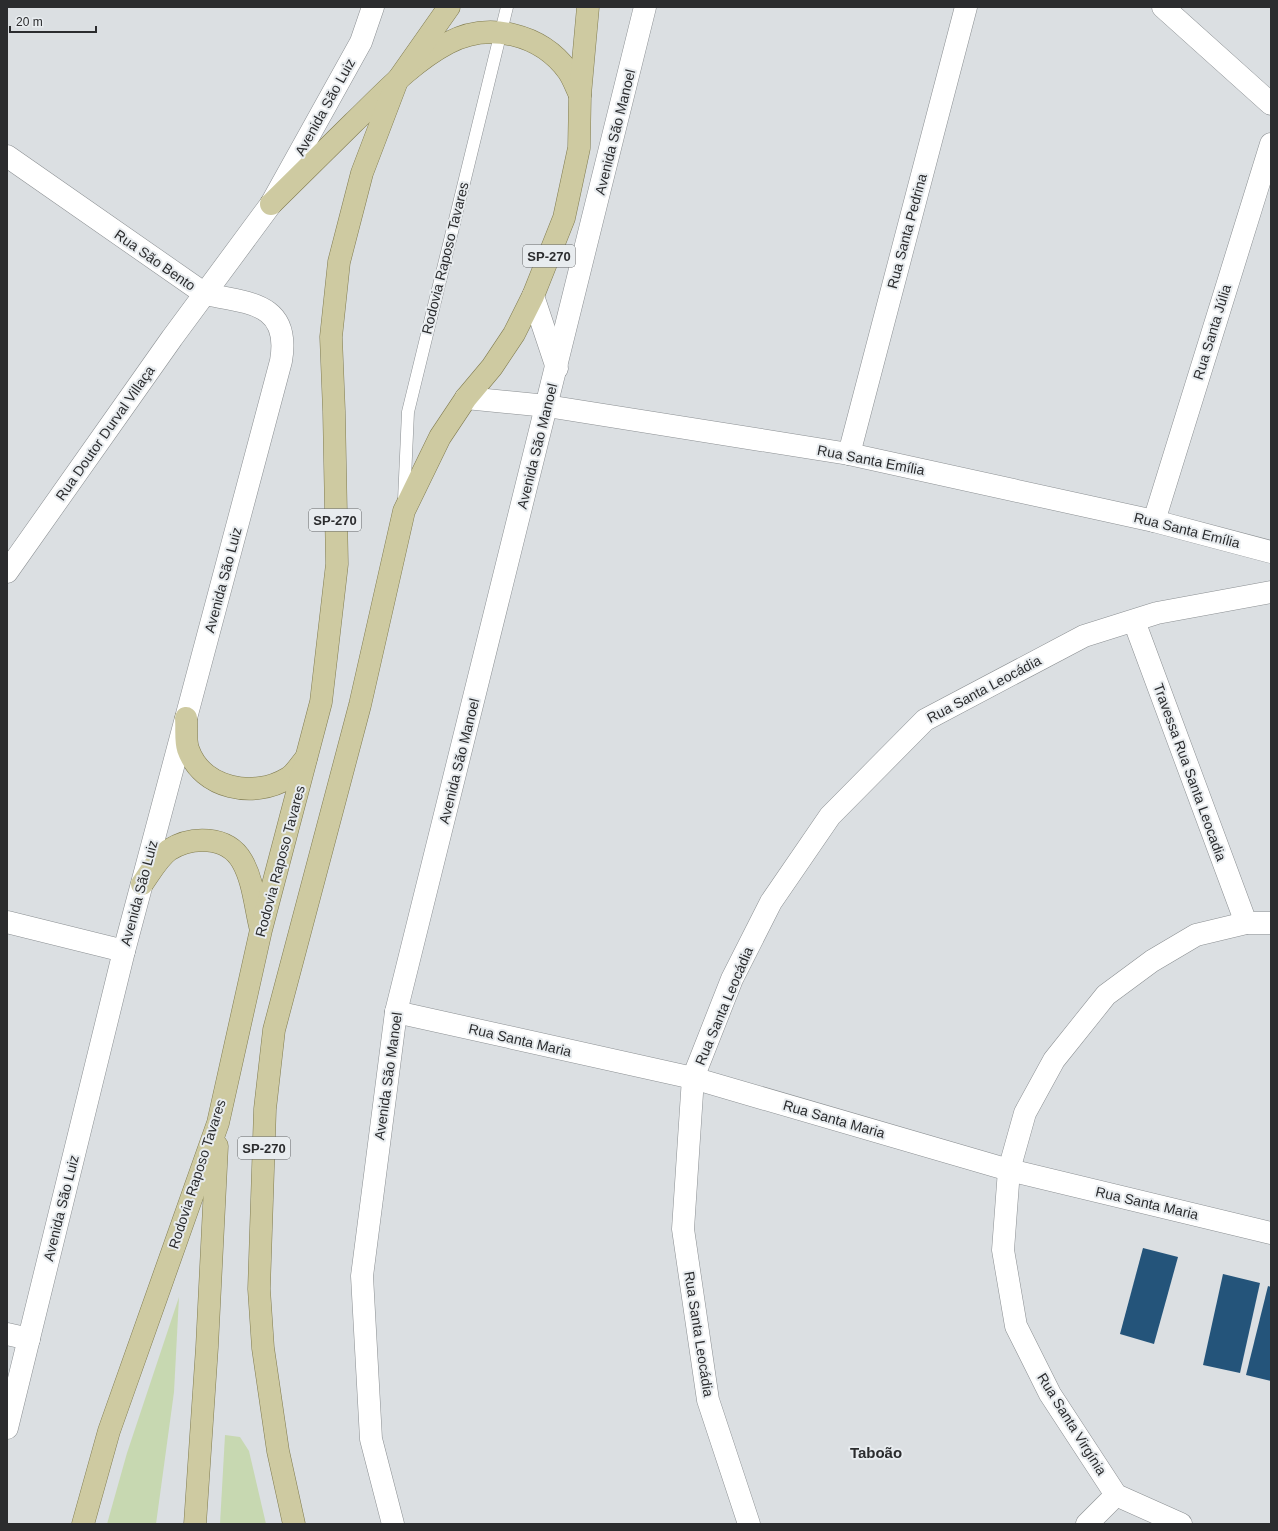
<svg xmlns="http://www.w3.org/2000/svg" width="1278" height="1531" font-family="Arial,sans-serif">
<rect width="100%" height="100%" fill="#dbdfe2"/>
<g fill="#c7d8b1">
<path d="M179,1297L174,1392L156,1524H107L127,1453Z"/>
<path d="M225,1435L240,1437L249,1451L266,1524H220Z"/>
</g>
<g fill="#24547a">
<path d="M1143,1248L1178,1257L1154,1344L1120,1334Z"/>
<path d="M1223,1274L1260,1283L1240,1373L1203,1365Z"/>
<path d="M1268,1286L1271,1287V1381L1246,1375Z"/>
</g>
<g fill="none" stroke-linecap="round" stroke-linejoin="round">
<g stroke="#8b8f92" stroke-width="13">
<path id="service" d="M404,500L408,412L507,7"/>
</g>
<g stroke="#8b8f92" stroke-width="23">
<g id="minor">
<path d="M1163,7L1271,104"/>
<path d="M7,156L205,294"/>
<path d="M533,296L557,368"/>
<path d="M466,398L547,406L849,454L1154,521L1271,552"/>
<path d="M849,454L966,7"/>
<path d="M1154,521L1271,144"/>
<path d="M1134,621L1246,923"/>
<path d="M396,1012L693,1078L1009,1170L1271,1233"/>
<path d="M7,1334L29,1339"/>
<path d="M393,1524L371,1439L362,1276L396,1012L645,7"/>
<path d="M749,1524L708,1400L683,1229L693,1078L732,979L771,902L830,816L925,720L1084,636L1157,613L1271,592"/>
<path d="M1087,1524L1116,1495"/>
<path d="M1181,1524L1116,1495L1050,1394L1016,1326L1003,1250L1009,1170L1025,1113L1054,1060L1106,995L1152,961L1196,935L1246,923H1271"/>
</g>
</g>
<g stroke="#8b8f92" stroke-width="23">
<path id="tertiary" d="M7,1428L124,951"/>
</g>
<g stroke="#8b8f92" stroke-width="23">
<g id="secondary">
<path d="M7,572L172,338L271,204L361,42L373,7"/>
<path d="M7,922L124,951L281,361C291,303 249,303 205,294"/>
</g>
</g>
<g stroke="#807c50" stroke-width="23">
<g id="primary">
<path d="M271,204C298,177 326,150 353,123C383,94 412,62 448,43C489,21 541,34 568,71C573,78 576,87 580,95"/>
<path d="M186,718C187,727 185,740 188,749C202,789 254,799 288,778C295,774 301,764 306,758"/>
<path d="M142,884C150,873 158,858 169,850C191,836 227,835 242,861C253,880 255,905 260,926"/>
<path d="M83,1524L109,1431L218,1123L261,930L321,702L337,564L334,411L331,337L339,262L362,173L397,81L449,7"/>
<path d="M195,1524L207,1347L217,1146"/>
<path d="M294,1524L278,1451L263,1348L259,1289L265,1109L274,1030L360,705L404,511L440,437L466,398L492,367L514,334L533,296L564,218L579,148L580,95L588,7"/>
</g>
</g>
<use href="#service" stroke="#fff" stroke-width="12"/>
<use href="#minor" stroke="#fff" stroke-width="22"/>
<use href="#tertiary" stroke="#fff" stroke-width="22"/>
<use href="#secondary" stroke="#fff" stroke-width="22"/>
<use href="#primary" stroke="#cecaa1" stroke-width="22"/>
</g>
<g text-anchor="middle" stroke-width="4" stroke-linejoin="round" paint-order="stroke">
<g fill="#e8ecef" stroke="#646668" stroke-width="1">
<rect x="523" y="245" width="52" height="22" rx="3"/>
<rect x="309" y="509" width="52" height="22" rx="3"/>
<rect x="238" y="1137" width="52" height="22" rx="3"/>
</g>
<g font-size="13" font-weight="bold" fill="#2b2c2e">
<text x="549" y="261">SP-270</text>
<text x="335" y="525">SP-270</text>
<text x="264" y="1153">SP-270</text>
</g>
<g font-size="14" fill="#2b2c2e" stroke="#e8ecef">
<text transform="translate(325 107) rotate(-61)" y="5">Avenida São Luiz</text>
<text transform="translate(615 132) rotate(-76)" y="5">Avenida São Manoel</text>
<text transform="translate(907 231) rotate(-75)" y="5">Rua Santa Pedrina</text>
<text transform="translate(445 258) rotate(-76)" y="5">Rodovia Raposo Tavares</text>
<text transform="translate(155 260) rotate(35)" y="5">Rua São Bento</text>
<text transform="translate(1212 332) rotate(-73)" y="5">Rua Santa Júlia</text>
<text transform="translate(105 433) rotate(-55)" y="5">Rua Doutor Durval Villaça</text>
<text transform="translate(537 446) rotate(-76)" y="5">Avenida São Manoel</text>
<text transform="translate(871 460) rotate(11)" y="5">Rua Santa Emília</text>
<text transform="translate(1187 530) rotate(14)" y="5">Rua Santa Emília</text>
<text transform="translate(223 580) rotate(-75)" y="5">Avenida São Luiz</text>
<text transform="translate(984 689) rotate(-28)" y="5">Rua Santa Leocádia</text>
<text transform="translate(459 761) rotate(-76)" y="5">Avenida São Manoel</text>
<text transform="translate(1190 772) rotate(70)" y="5">Travessa Rua Santa Leocadia</text>
<text transform="translate(280 861) rotate(-75)" y="5">Rodovia Raposo Tavares</text>
<text transform="translate(139 893) rotate(-75)" y="5">Avenida São Luiz</text>
<text transform="translate(724 1006) rotate(-67)" y="5">Rua Santa Leocádia</text>
<text transform="translate(520 1040) rotate(13)" y="5">Rua Santa Maria</text>
<text transform="translate(388 1076) rotate(-82)" y="5">Avenida São Manoel</text>
<text transform="translate(834 1119) rotate(16)" y="5">Rua Santa Maria</text>
<text transform="translate(197 1174) rotate(-72)" y="5">Rodovia Raposo Tavares</text>
<text transform="translate(1147 1203) rotate(13)" y="5">Rua Santa Maria</text>
<text transform="translate(61 1208) rotate(-76)" y="5">Avenida São Luiz</text>
<text transform="translate(699 1334) rotate(81)" y="5">Rua Santa Leocádia</text>
<text transform="translate(1072 1424) rotate(58)" y="5">Rua Santa Virgínia</text>
</g>
<g font-size="15" font-weight="bold" fill="#2b2c2e" stroke="#e8ecef">
<text x="876" y="1458">Taboão</text>
</g>
</g>
<rect width="1278" height="1531" fill="none" stroke="#2b2c2e" stroke-width="16"/>
<path d="M10 26v6h86v-6" fill="none" stroke="#2b2c2e" stroke-width="2"/>
<text x="16" y="26" font-size="12" fill="#2b2c2e" stroke="#e8ecef" stroke-width="3" paint-order="stroke">20 m</text>
</svg>
